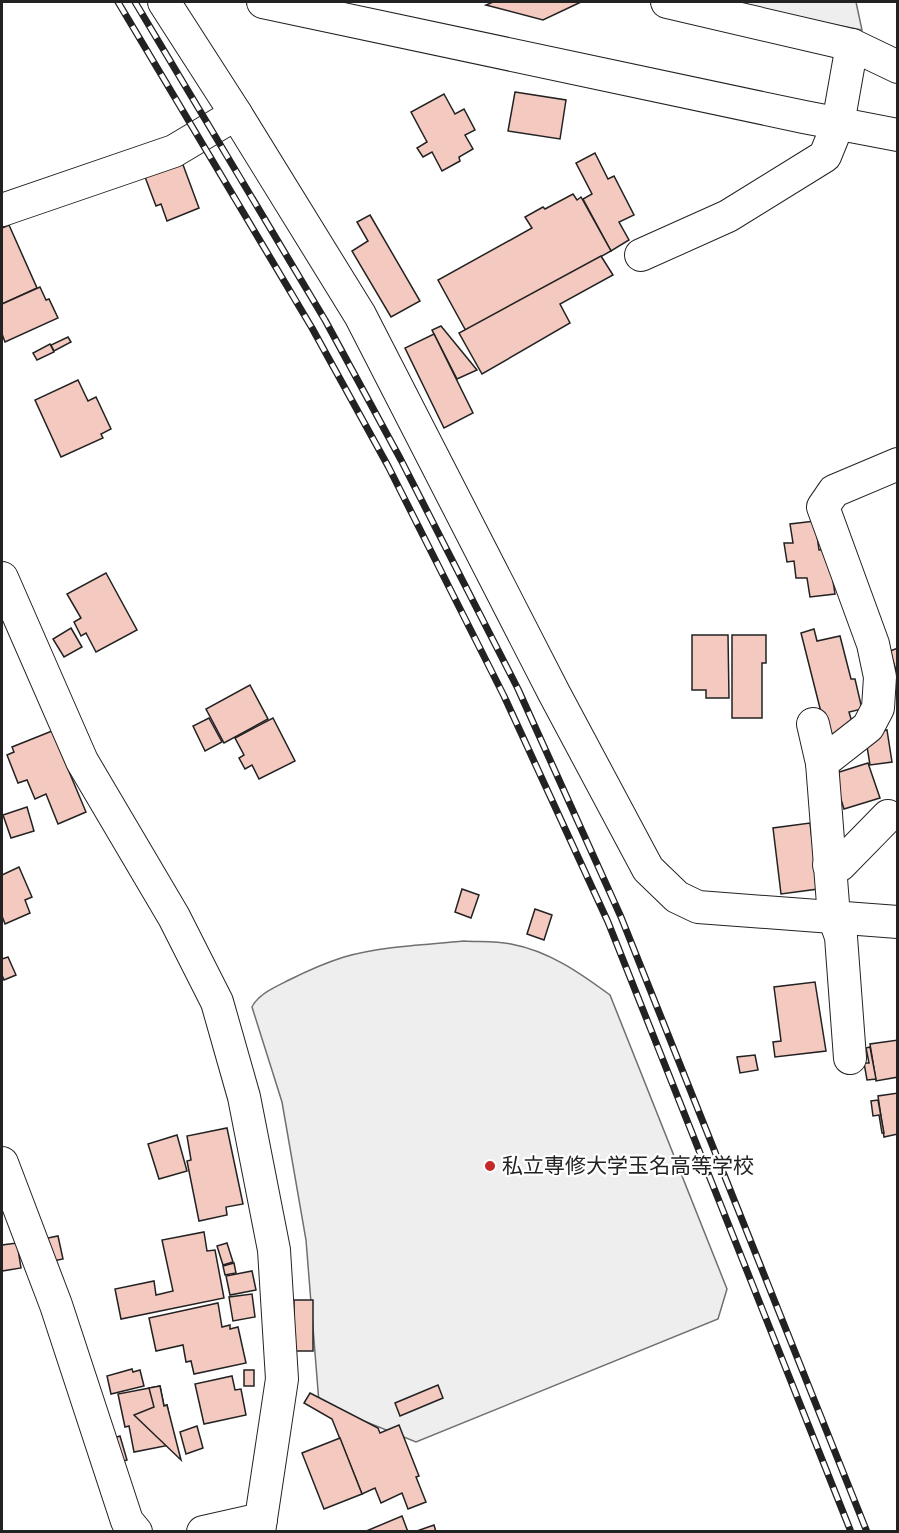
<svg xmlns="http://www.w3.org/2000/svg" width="899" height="1533" font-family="Inter,'Noto Sans JP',sans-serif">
<rect width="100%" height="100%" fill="#fff"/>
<g fill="#eee" stroke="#6f6f6f" stroke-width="1.5">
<path d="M719,2H856L862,30Z"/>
<path d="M464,941C479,942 496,941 511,944C549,951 580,973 610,995L727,1289L718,1319L416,1442L319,1403L306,1240L282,1102L252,1007C258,994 277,986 289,980C307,971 325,963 344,957C383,946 424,945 464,941Z"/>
</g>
<g fill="#f3c9c0" stroke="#222" stroke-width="1.5">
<path d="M493,2H581L543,20L486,5Z"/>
<path d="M515,92L566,100L560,139L508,131Z"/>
<path d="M444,94L455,114L464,109L475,130L465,135L473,149L459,157L460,161L442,171L432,152L423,157L417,148L427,142L411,112Z"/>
<path d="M595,153L608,179L614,176L634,215L619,222L629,240L611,251L583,199L592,194L576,163Z"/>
<path d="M182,162L199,208L167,221L161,204L156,206L145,177Z"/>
<path d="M573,194L577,200L581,197L611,251L466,331L438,280L532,228L525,217L543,207L545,209Z"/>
<path d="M370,215L420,301L391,317L352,251L368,241L357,222Z"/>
<path d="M9,225L37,288L2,304V228Z"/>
<path d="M601,256L613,275L560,304L570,323L482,374L459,333Z"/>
<path d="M40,287L46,300L49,299L58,318L5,342L2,334V304Z"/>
<path d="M441,326L477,370L457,379L432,330Z"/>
<path d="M434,334L473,413L444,428L405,348Z"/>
<path d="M68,337L71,342L54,351L51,345Z"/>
<path d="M50,344L54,352L37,360L33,353Z"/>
<path d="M78,380L88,401L96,397L111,429L101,434L103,438L61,457L35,400Z"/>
<path d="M815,521L819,550L828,549L835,594L810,597L807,578H796L794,561L787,562L784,543H793L790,524Z"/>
<path d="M106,573L137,630L96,652L86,633L81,636L74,622L81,618L67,594Z"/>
<path d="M71,628L82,647L64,657L53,639Z"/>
<path d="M814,629L817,641L840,636L851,679H855L862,709L849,712L854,729L827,736L801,633Z"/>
<path d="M692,635H728L729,698H706V690H692Z"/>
<path d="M732,635H766V663H762V718H732Z"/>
<path d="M898,648V677L890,651Z"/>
<path d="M250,685L268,719L224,743L206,709Z"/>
<path d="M209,718L222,742L205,751L193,726Z"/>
<path d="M273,718L295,761L259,779L252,765L245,769L239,758L244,755L235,738Z"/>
<path d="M887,730L892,762L870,765L865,734Z"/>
<path d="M52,731L86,812L58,824L46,794L35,799L27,780L18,783L7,755L14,752L12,747Z"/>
<path d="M868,763L880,798L844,809L833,774Z"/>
<path d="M27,807L34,831L11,838L3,815Z"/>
<path d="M810,823L818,889L781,894L773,828Z"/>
<path d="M19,867L32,897L25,900L30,913L5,924L2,916V875Z"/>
<path d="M462,889L479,895L471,918L455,912Z"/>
<path d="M535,909L552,915L544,940L527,934Z"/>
<path d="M8,957L16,975L4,980L2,975V959Z"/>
<path d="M815,982L826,1051L775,1057L773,1042L781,1041L774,987Z"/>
<path d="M898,1040V1077L876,1081L870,1044Z"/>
<path d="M870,1047L876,1079L867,1080L864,1063H869L866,1048Z"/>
<path d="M755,1055L758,1070L740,1073L737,1057Z"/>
<path d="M898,1093V1134L884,1137L878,1096Z"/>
<path d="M878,1100L884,1133H882L879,1115L873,1116L871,1101Z"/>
<path d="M227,1128L243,1204L226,1207L227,1215L199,1221L187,1161L191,1160L187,1136Z"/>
<path d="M177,1135L187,1171L159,1179L148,1144Z"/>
<path d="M204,1232L207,1251L215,1250L224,1298L121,1319L115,1289L154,1281L156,1295L173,1291L162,1240Z"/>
<path d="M58,1236L63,1259L43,1263L38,1240Z"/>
<path d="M17,1243L21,1268L2,1271V1245Z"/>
<path d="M227,1243L233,1262L223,1265L217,1246Z"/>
<path d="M234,1263L236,1273L225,1275L223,1266Z"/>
<path d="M252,1271L256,1290L230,1295L226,1276Z"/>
<path d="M252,1294L255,1317L233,1321L229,1297Z"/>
<rect x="294" y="1300" width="19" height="51"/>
<path d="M218,1303L222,1327L230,1325V1329L238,1327L246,1363L194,1374L191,1361L186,1362L183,1345L156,1351L149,1318Z"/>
<path d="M132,1369L133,1372L140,1370L144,1386L111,1394L107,1376Z"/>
<rect x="244" y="1370" width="10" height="16"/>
<path d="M232,1376L235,1390L241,1389L246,1415L204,1424L195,1384Z"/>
<path d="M438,1385L443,1398L400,1416L395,1403Z"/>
<path d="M160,1386L164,1406L167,1405L175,1444L134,1452L129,1426L125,1427L118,1394Z"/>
<path d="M160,1386L164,1406L167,1405L181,1460L134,1415L154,1407L149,1388Z"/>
<path d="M310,1393L378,1428L380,1433L399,1425L419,1476L416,1477L426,1502L408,1509L402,1493L381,1503L375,1488L362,1494L332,1419L304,1403Z"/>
<path d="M197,1426L203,1448L186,1454L180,1432Z"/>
<path d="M120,1436L127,1460L106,1466L99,1443Z"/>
<path d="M340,1438L362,1494L324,1509L302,1453Z"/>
<path d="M402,1516L408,1532H364Z"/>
<path d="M434,1525L436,1532H414Z"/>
</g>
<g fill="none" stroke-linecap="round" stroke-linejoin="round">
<g stroke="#222" stroke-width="34">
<g id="minor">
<path d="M164,2L236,114L360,315L554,693L648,869L677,897L698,907L898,922"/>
<path d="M263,2L804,117L898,135"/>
<path d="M667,2L852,45L898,67"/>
<path d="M2,210L174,151L236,114"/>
<path d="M641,255L728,216L825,156L838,124L852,45"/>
<path d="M2,578L82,761L174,917L217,1002L244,1097L274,1250L282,1379L259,1532"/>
<path d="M813,724L822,763L834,917L841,937L850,1058"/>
<path d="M822,763L868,727L878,708L880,677L873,644L823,507L834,491L898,464"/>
<path d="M829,865H840L888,816"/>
<path d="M2,1163L56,1305L127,1521L136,1532"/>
<path d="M203,1532L261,1519"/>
</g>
</g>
<use href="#minor" stroke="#fff" stroke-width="32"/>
<g stroke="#222" stroke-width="7">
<g id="rail">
<path d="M118,2L312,328L388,466L504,696L608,922L851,1532"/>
<path d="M135,2L325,320L401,460L518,689L621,917L867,1532"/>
</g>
</g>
<use href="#rail" stroke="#fff" stroke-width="4.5" stroke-dasharray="14" stroke-linecap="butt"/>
</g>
<circle fill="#c62828" stroke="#fff" stroke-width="2" cx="490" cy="1166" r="6"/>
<g text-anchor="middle" stroke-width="4.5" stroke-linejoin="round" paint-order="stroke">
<g font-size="21" fill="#222" stroke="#fff" text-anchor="start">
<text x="502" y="1173">私立専修大学玉名高等学校</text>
</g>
</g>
<rect width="899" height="1533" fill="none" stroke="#222222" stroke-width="6"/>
</svg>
